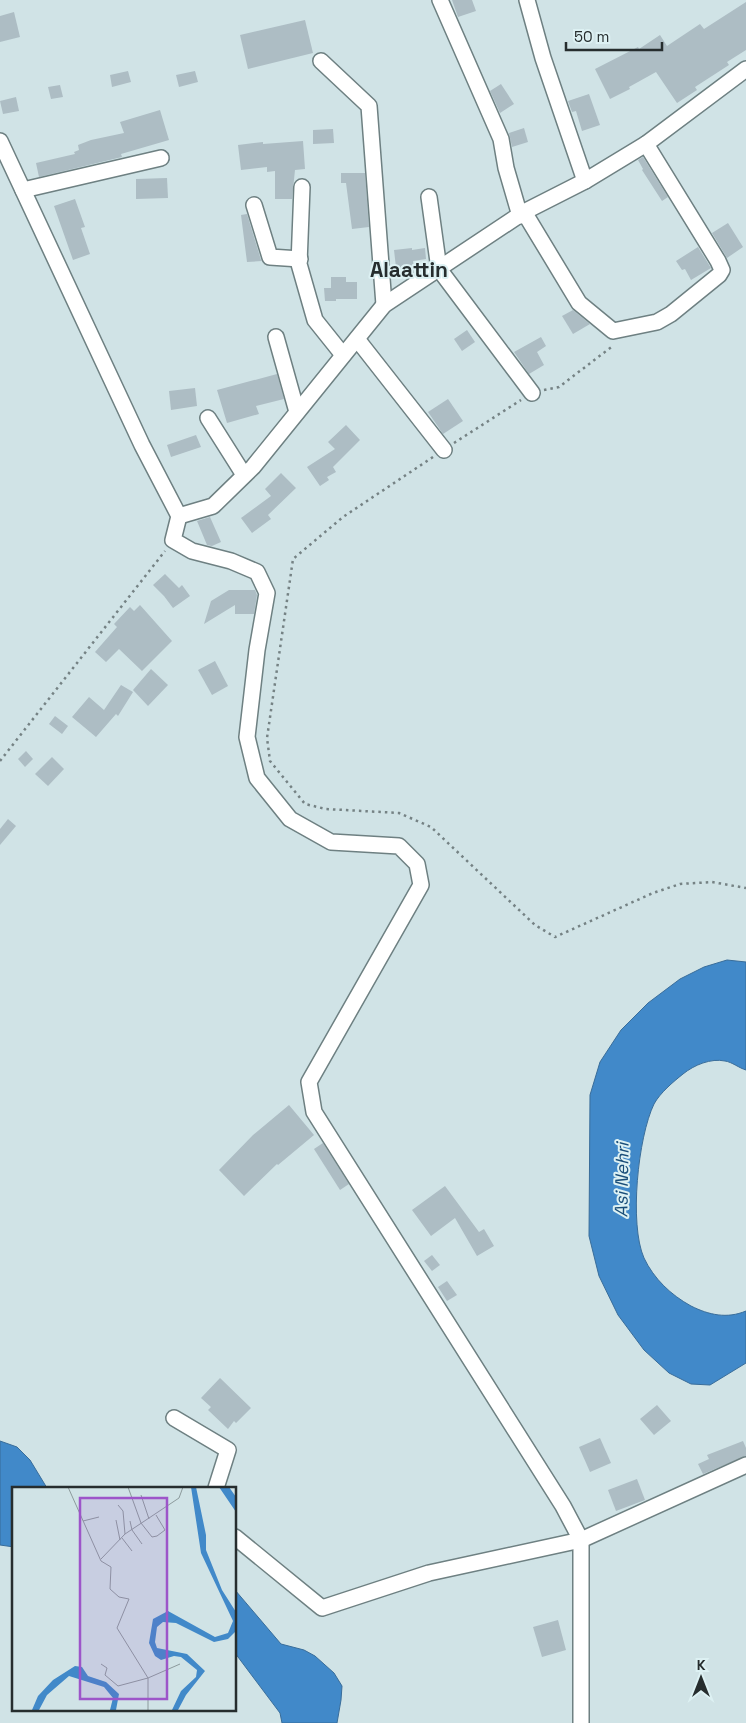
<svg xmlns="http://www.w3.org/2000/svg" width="746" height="1723" font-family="'Space Grotesk',sans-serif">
<rect width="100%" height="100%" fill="#d0e3e6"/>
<g fill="#4189c9" stroke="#396d9a">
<path d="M727,960L746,962V1070C739,1068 732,1062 725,1061C711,1058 694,1065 683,1074C673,1082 660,1093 654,1104C638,1137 629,1224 644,1258C654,1279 671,1295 691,1306C709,1315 727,1319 746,1311V1363L710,1385L691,1384L669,1373L644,1350L618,1315L599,1276L589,1236L590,1095L600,1062L621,1030L648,1003L680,979L704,967Z"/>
<path d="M0,1441L17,1447L30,1460L47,1488H14V1547L0,1545Z"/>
<path d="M235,1590L281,1644L304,1650L315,1656L334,1673L342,1686L341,1700L337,1723H282L280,1713L235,1653Z"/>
</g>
<g fill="#adbdc4">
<path d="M452,0H472L476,11L458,17Z"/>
<path d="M746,2V50L727,62L729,65L695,87L697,90L677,103L656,72L629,87L630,89L610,99L595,69L638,47L639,49L660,35L667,46L700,24L704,29Z"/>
<path d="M14,12L20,37L0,42V16Z"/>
<path d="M305,20L313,53L248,69L240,35Z"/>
<path d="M128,71L131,82L112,87L110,75Z"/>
<path d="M195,71L198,82L179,87L176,75Z"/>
<path d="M501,84L514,104L500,113L490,91Z"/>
<path d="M60,85L63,97L51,99L48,87Z"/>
<path d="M589,94L600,125L582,131L576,111L572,112L568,101Z"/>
<path d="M16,97L19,111L3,114L0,101Z"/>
<path d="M160,110L169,140L121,154L122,157L39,177L36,163L75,154L74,152L79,150L78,145L91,140L124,133L120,122Z"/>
<path d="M524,128L528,142L512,147L509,133Z"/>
<path d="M333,129L334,143L313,144V130Z"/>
<path d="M303,141L305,169L295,170L292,199H275V171L267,172V167L241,170L238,145L263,142V144Z"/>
<path d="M643,157L668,197L662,201L642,170L643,169L638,160Z"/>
<path d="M341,173H365L369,227L352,229L346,183H341Z"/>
<path d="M167,178L168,198L136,199V179Z"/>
<path d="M75,199L85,227L81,228L90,254L73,260L54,206Z"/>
<path d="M247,214L261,260L262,261L247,262L241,215Z"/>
<path d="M728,223L743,247L727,258L712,233Z"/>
<path d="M698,247L711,268L691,280L685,269L682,270L676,261Z"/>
<path d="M412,248V250L425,248L426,259L413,261L414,274L397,276L394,250Z"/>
<path d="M331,277H346V282H357V299H336V301H325L324,288H331Z"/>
<path d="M573,310L590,324L573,334L562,316Z"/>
<path d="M467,330L475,342L462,351L454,339Z"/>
<path d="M541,337L546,346L537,352L544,365L529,374L514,352Z"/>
<path d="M277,374L284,399L256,406L259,414L227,423L217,390Z"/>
<path d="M195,388L197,406L171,410L169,391Z"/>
<path d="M448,399L463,421L443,434L428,412Z"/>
<path d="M346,425L360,440L333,467L336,472L327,477L329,480L320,486L307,467L335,449L328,442Z"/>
<path d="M196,435L201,447L171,457L167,445Z"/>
<path d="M281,473L296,488L268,515L271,519L252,533L241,518L271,496L265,489Z"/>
<path d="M210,517L221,542L212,546L207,545L197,521Z"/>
<path d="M165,574L179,588L182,585L190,596L173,608L164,596L153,585Z"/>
<path d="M229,590H255L257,595L254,614H235V605L204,624L211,601Z"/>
<path d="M140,605L172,641L142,671L119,649L106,662L95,652L117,627L114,624L130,607L134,611Z"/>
<path d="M215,661L228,686L212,695L198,670Z"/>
<path d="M151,669L168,685L148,706L133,690Z"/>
<path d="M121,685L133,692L118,716L116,714L96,737L72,717L89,697L104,710Z"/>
<path d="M55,716L68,726L62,734L49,724Z"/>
<path d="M26,751L33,759L25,767L18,759Z"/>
<path d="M52,757L64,769L48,786L35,774Z"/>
<path d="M8,819L16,826L0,845V829Z"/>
<path d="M289,1105L314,1135L278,1165L277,1164L244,1196L219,1170L253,1135Z"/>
<path d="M323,1143L349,1184L340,1190L314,1149Z"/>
<path d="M445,1186L479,1232L484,1229L494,1246L477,1256L455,1218L431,1236L412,1210Z"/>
<path d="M432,1255L440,1265L432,1271L424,1261Z"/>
<path d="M447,1281L457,1295L447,1301L438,1287Z"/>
<path d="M220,1378L251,1408L236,1423L234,1421L228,1429L208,1410L211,1407L201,1398Z"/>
<path d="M657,1405L671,1421L654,1435L640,1419Z"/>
<path d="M600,1438L611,1463L590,1472L579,1447Z"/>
<path d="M743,1441L746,1448V1456L703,1474L698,1464L709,1459L707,1455Z"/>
<path d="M637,1479L645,1500L616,1511L608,1490Z"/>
<path d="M558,1620L566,1650L542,1657L533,1627Z"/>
</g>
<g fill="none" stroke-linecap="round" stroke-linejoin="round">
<g stroke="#6e8082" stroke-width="18">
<g id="minor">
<path d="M440,0L501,139L506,168L520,216"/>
<path d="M527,0L543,58L585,181"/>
<path d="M321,61L369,106L384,305"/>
<path d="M0,141L142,445L179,516L173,540L192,551L231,561L257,572L267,593L257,650L247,737L257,778L290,819L331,842L399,846L417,864L421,885L309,1082L314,1112L563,1506L581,1540V1723"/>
<path d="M302,187L299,264L315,320L343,355"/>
<path d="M23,190L161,158"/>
<path d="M429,197L439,269L532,393"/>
<path d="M254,205L270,257L300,259"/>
<path d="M524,212L579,303L613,331L657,322L671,314L719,275L722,270L718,261L646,144"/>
<path d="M276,337L297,412"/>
<path d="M357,339L444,450"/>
<path d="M208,418L244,475"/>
<path d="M179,516L213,506L253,467L384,305L524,212L585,181L646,144L746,69"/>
<path d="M174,1418L228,1450L216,1488"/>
<path d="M235,1537L322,1608L429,1573L581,1540L746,1465"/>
</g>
</g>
<g stroke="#758284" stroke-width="2.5" stroke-dasharray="2.5 4" stroke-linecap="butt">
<path d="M544,390L559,387L614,345"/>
<path d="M454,443L521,400"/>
<path d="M433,457L343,517L293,559L267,738L270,761L305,804L326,809L399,813L431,827L535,925L555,937L653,893L680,884L712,882L746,888"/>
<path d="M0,761L165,551"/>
</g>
<use href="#minor" stroke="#fff" stroke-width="15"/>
</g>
<g text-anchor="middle" stroke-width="4" stroke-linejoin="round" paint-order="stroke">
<g font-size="18" font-style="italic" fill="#194d78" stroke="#ddf1f3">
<text transform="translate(622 1180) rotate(-89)" y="6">Asi Nehri</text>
</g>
<g font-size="21" font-weight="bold" fill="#262d2e" stroke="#ddf1f3">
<text x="409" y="277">Alaattin</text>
</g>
</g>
<g transform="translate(12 1487)">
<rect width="224" height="224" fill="#d0e3e6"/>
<path d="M179,0H184L194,48V63L210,103L224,125V144L216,152L202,155L164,136L151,135L145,140L143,155L145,161L175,167L193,184L174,208L166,223H160L169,204L184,190L185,183L169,170L162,169L149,173L143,169L137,156L141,132L156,124L203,150L216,146L221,134L189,66ZM207,0H217L224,10V25ZM63,179L70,180L76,189L94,195L107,207L104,223H98L101,211L92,200L57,189L35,208L27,223H20L26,209L41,193Z" fill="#4189c9"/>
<path fill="none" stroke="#8c9a9c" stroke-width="1" d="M56,0L89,74L99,80L98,102L107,110L117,112L105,141L136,191V223M116,0L129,36M129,8L137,32M106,18L111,24L113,47M104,33L108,53M71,34L87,30M118,34L120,43L130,57M129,36L140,50L145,49L153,43L144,28M110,51L120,64M89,72L113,47L167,11L171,0M89,177L95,181L93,188L106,199L136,191L168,177"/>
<path fill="#9d55c9" fill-opacity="0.15" stroke="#9d55c9" stroke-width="2.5" d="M68,11H155V212H68Z"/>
<rect width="224" height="224" fill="none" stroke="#262d2e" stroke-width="2.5"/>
</g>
<g transform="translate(701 1678)" stroke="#ddf1f3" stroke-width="4" paint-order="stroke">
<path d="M0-4L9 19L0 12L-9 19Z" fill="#262d2e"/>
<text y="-8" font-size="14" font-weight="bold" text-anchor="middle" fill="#262d2e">K</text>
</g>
<path d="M566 42v8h96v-8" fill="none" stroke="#262d2e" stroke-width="2.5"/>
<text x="574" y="42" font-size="15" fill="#262d2e" stroke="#ddf1f3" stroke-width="4" paint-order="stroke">50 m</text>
</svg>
